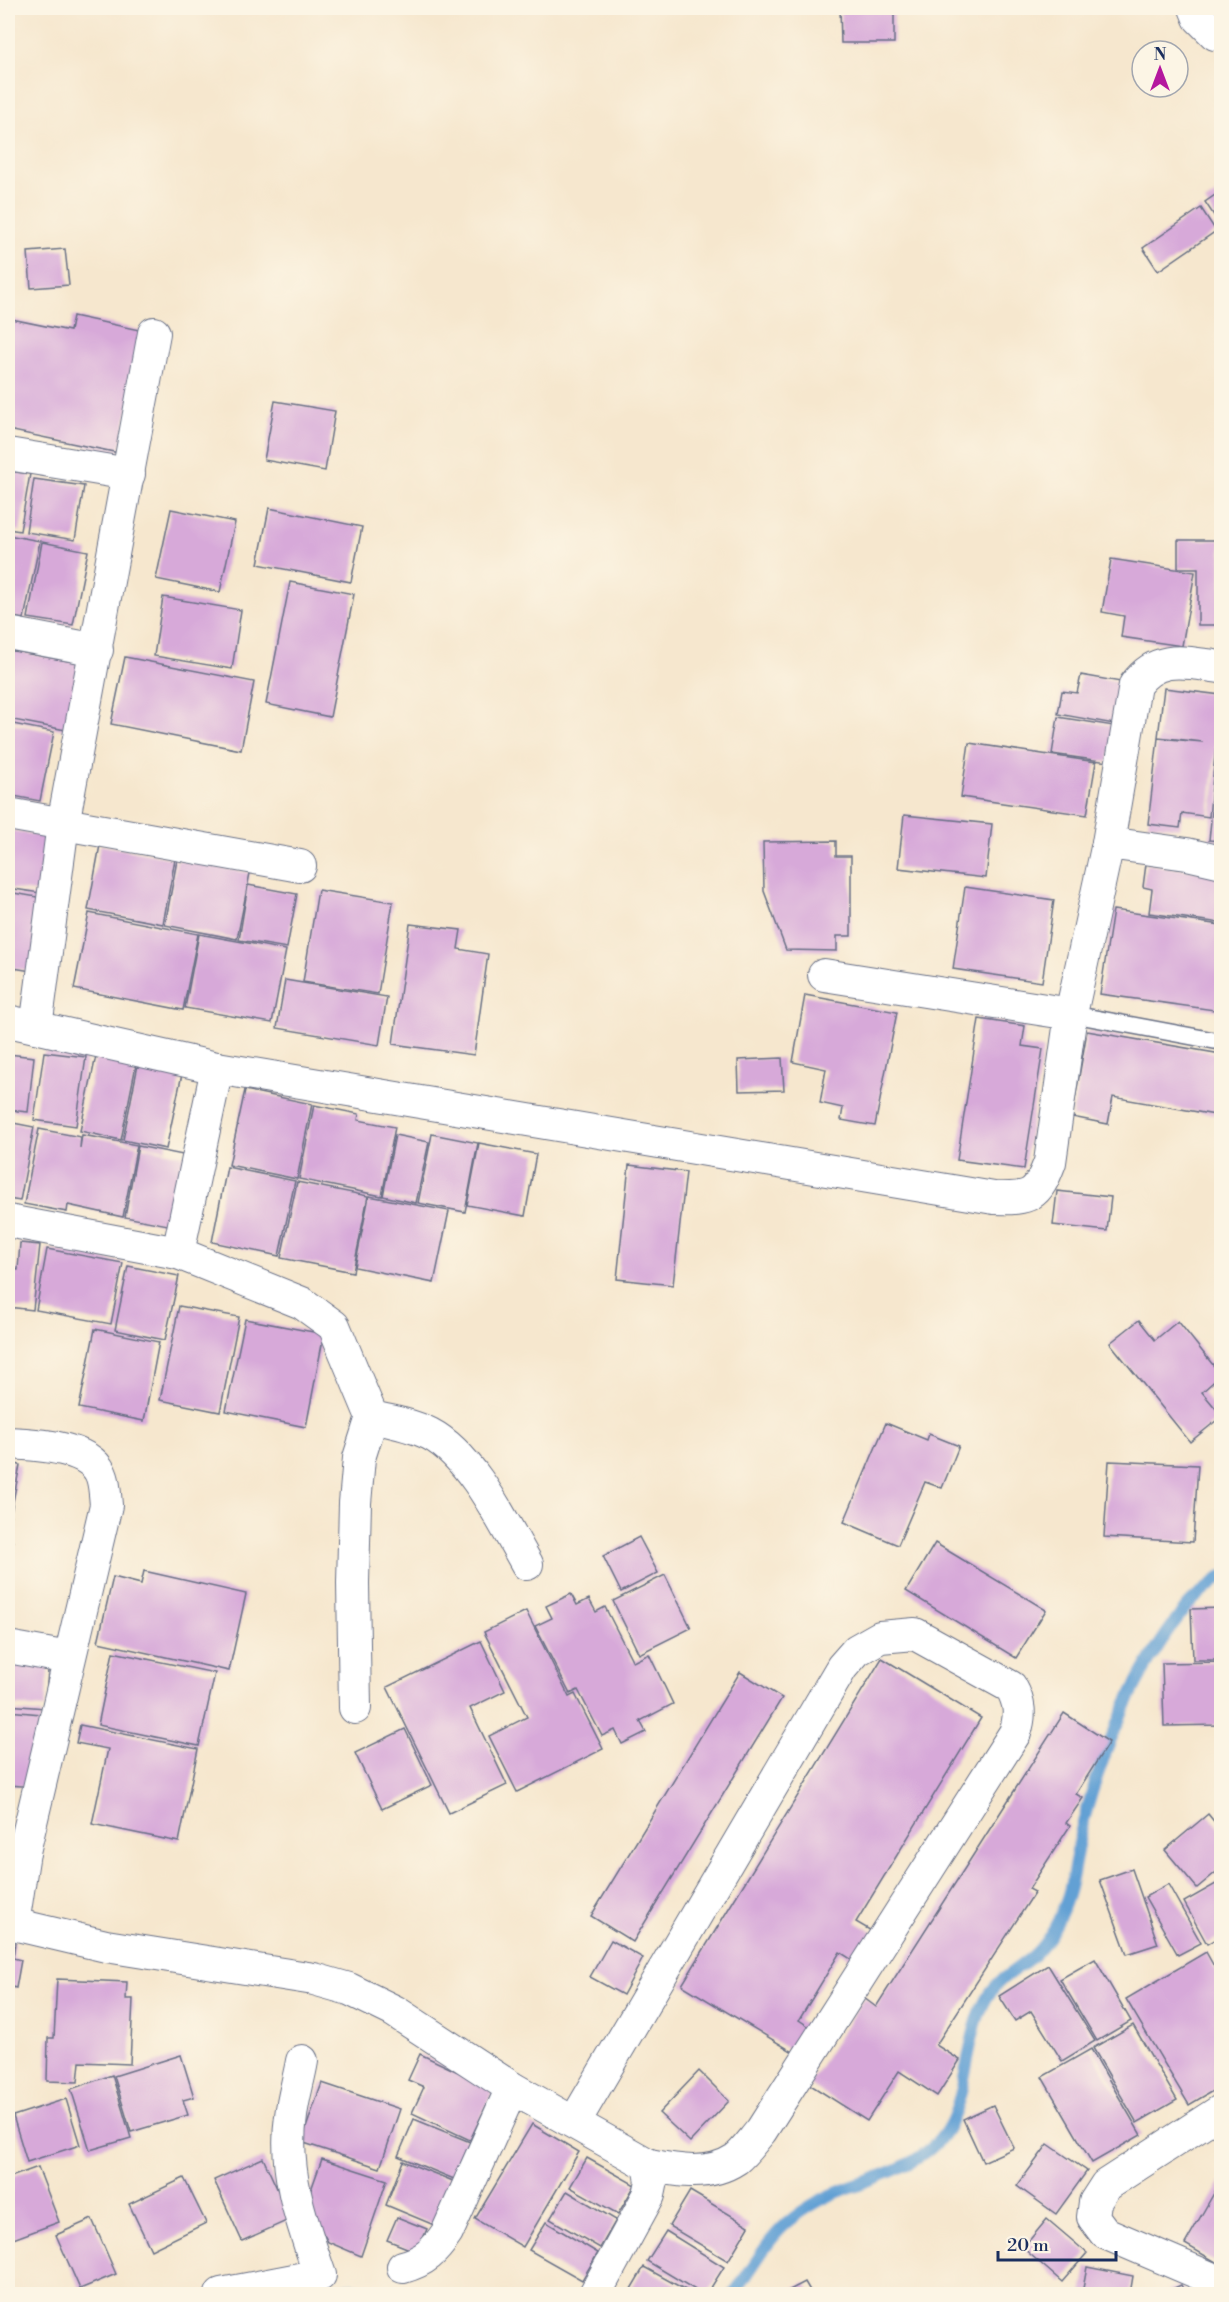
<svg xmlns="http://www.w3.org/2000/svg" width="1229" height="2302" font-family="'Libre Bodoni',serif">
<rect width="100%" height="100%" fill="#fcf5e5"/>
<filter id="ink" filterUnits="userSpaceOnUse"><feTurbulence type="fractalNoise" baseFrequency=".0167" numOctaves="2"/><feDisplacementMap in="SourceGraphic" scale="12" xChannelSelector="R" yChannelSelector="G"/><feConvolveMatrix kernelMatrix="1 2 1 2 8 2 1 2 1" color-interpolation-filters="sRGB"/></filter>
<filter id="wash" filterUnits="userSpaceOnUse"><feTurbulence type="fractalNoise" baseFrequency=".008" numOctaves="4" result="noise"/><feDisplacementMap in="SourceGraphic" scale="24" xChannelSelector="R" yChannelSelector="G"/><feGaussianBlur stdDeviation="1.35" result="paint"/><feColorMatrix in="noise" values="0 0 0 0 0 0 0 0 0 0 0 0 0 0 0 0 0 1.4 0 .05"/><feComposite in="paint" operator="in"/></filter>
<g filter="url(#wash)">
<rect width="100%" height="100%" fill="#f6e7ce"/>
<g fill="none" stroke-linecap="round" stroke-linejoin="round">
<g stroke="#62a0d4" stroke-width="12">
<path d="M323,2294C336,2291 358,2284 368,2294"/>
<path d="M733,2294C753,2270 766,2239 792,2219C803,2210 818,2201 831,2195C870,2177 928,2168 950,2124C969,2086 967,2025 990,1993C1001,1976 1020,1968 1035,1954C1051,1938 1061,1917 1068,1895C1075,1872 1076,1847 1083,1823C1103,1749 1136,1671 1184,1610C1194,1597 1209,1587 1222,1576"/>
</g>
</g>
<g id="blocks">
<g fill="#d7a9d9">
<path d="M840,8H894V43H841Z"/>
<path d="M1221,191V226L1205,202Z"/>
<path d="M1201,208L1216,231L1158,271L1143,248Z"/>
<path d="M65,249L69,285L31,288L28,252Z"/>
<path d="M73,316L144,331L119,453L8,430V335L11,319L70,331Z"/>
<path d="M275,401L335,411L325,471L264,460Z"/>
<path d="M8,471L30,474L20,531L8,529Z"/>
<path d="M34,479L84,486L75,540L26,532Z"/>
<path d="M269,508L362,527L351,582L258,564Z"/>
<path d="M171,509L235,522L220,592L156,579Z"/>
<path d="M8,535L40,541L24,619L8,616Z"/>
<path d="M1178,540H1221V625H1198V568H1178Z"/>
<path d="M42,542L88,551L73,625L28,618Z"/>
<path d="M1111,559L1195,572L1182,646L1121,637L1124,616L1102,612Z"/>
<path d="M290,582L354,594L330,717L266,704Z"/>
<path d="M163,597L241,610L232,669L154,656Z"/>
<path d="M8,650L84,664L71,731L8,719Z"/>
<path d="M125,657L254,682L241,750L111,724Z"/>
<path d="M1081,675L1121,682L1114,724L1058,714L1062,691L1077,693Z"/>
<path d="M1164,688L1221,695L1209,817L1182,813L1180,828L1148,824L1158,738L1203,742L1158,737Z"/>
<path d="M1058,717L1114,726L1108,762L1052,754Z"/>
<path d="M8,723L54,732L40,801L8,795Z"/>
<path d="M1220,735H1221V841L1209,840Z"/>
<path d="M969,743L1096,762L1087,815L961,797Z"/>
<path d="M904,815L992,824L986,878L898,868Z"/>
<path d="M8,830L49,837L40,893L8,888Z"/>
<path d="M836,841V856H851V936H837V951L786,950L764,891L763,842Z"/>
<path d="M100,845L175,859L163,924L88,910Z"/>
<path d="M177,860L250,873L237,939L165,925Z"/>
<path d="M1146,864L1221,875V923L1149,913L1152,889L1143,887Z"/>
<path d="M248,885L297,894L287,948L239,940Z"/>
<path d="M965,887L1054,900L1042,982L953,969Z"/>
<path d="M318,890L393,902L378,994L303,982Z"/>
<path d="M8,892L43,898L31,971L8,967Z"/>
<path d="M1113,910L1221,925V1011L1100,994Z"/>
<path d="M89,913L198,934L183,1010L74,989Z"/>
<path d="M410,924L461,930L458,949L488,954L474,1055L393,1044Z"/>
<path d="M199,934L286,950L272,1023L185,1008Z"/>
<path d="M285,980L387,997L379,1045L277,1028Z"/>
<path d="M805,995L897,1012L875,1126L841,1120L843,1108L820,1103L826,1069L793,1062Z"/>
<path d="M979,1019L1025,1026L1022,1046L1043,1049L1024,1169L957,1160Z"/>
<path d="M1087,1031L1221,1054V1116L1113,1097L1108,1124L1072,1117Z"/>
<path d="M44,1052L86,1057L76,1126L34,1120Z"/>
<path d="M8,1054L34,1057L28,1112L8,1110Z"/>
<path d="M96,1056L136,1065L121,1140L80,1131Z"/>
<path d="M782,1058L784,1090L739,1091L738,1060Z"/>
<path d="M138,1065L182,1074L166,1149L123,1140Z"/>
<path d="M245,1090L312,1104L297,1179L229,1165Z"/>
<path d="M314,1105L359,1114L358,1120L395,1127L382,1196L299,1179Z"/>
<path d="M8,1122L34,1127L20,1201L8,1199Z"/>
<path d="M39,1129L81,1137L80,1148L82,1135L137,1145L123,1217L68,1205L67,1212L24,1204Z"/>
<path d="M432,1134L478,1143L465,1212L418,1203Z"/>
<path d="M395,1135L429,1142L416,1203L383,1196Z"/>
<path d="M479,1143L536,1154L525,1216L467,1205Z"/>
<path d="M138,1146L188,1156L173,1226L125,1217Z"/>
<path d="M629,1165L686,1172L673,1285L617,1279Z"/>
<path d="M227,1167L295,1181L279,1256L212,1242Z"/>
<path d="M297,1182L368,1196L353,1272L281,1258Z"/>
<path d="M1057,1191L1111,1197L1107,1231L1053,1225Z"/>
<path d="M369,1196L449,1211L434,1283L355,1267Z"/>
<path d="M20,1243L40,1245L33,1310L8,1307V1269L18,1270Z"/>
<path d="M47,1249L123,1263L111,1324L36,1310Z"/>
<path d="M128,1266L179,1276L165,1340L115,1330Z"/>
<path d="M179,1306L239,1317L220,1412L160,1400Z"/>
<path d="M245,1319L324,1334L306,1427L226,1411Z"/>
<path d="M1139,1320L1155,1340L1178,1321L1221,1375L1202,1392L1222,1416L1190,1442L1110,1343Z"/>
<path d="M95,1329L159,1342L144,1421L79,1408Z"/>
<path d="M886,1423L927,1440L929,1434L959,1446L942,1488L925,1482L898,1545L844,1522Z"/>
<path d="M1109,1461L1198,1465L1193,1542L1104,1537Z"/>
<path d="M8,1462L20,1465L9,1523H8Z"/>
<path d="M639,1537L658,1573L621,1592L603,1556Z"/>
<path d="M8,1541L13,1542L9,1561H8Z"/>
<path d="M935,1543L1046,1610L1016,1658L906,1591Z"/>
<path d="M144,1571L246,1594L229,1671L98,1642L113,1577L141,1584Z"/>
<path d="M665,1575L691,1628L639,1654L613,1601Z"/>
<path d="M571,1594L577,1605L589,1599L596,1612L605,1607L633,1662L649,1654L673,1704L640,1721L646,1732L622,1744L615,1730L602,1736L578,1690L570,1694L535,1626L552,1618L546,1606Z"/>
<path d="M1221,1608V1660H1193L1191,1609Z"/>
<path d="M526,1611L569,1697L575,1694L603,1749L517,1792L489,1736L527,1717L484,1632Z"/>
<path d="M481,1641L505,1691L470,1708L507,1785L449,1813L387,1687Z"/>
<path d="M113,1652L215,1673L199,1746L98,1725Z"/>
<path d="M8,1655L49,1658L45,1708L8,1705Z"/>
<path d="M882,1658L981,1718L856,1922L875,1933L857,1963L840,1952L799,2020L814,2030L798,2055L682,1985Z"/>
<path d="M1221,1662V1725L1164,1726L1162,1663Z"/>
<path d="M740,1672L782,1698L633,1942L591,1916Z"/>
<path d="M8,1711L41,1714L35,1787L8,1785Z"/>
<path d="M1064,1713L1109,1742L1076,1794L1083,1798L1066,1823L1070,1826L1029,1889L1035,1892L936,2045L960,2060L937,2096L899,2071L867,2121L809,2084L864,1998L876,2007Z"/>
<path d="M80,1725L198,1749L179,1842L92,1824L108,1749L76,1743Z"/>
<path d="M405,1729L432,1785L382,1809L355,1753Z"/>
<path d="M1208,1814L1221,1830V1868L1197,1888L1165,1850Z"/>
<path d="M1132,1869L1158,1944L1127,1954L1100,1880Z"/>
<path d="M1221,1881V1936L1207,1944L1184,1902Z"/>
<path d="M1168,1884L1201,1943L1178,1955L1145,1897Z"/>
<path d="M611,1940L643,1958L623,1995L590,1977Z"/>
<path d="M8,1942L15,1943L13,1958L21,1960L16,1988L8,1986Z"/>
<path d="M1206,1952L1221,1979V2086L1189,2105L1126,1999Z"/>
<path d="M1095,1959L1131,2021L1097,2041L1060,1979Z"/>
<path d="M1048,1965L1095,2041L1062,2061L1031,2011L1015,2021L999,1996Z"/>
<path d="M57,1979L127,1982L126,1999H133L130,2064L80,2062L78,2082L47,2081L48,2038H54Z"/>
<path d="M1133,2025L1177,2100L1137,2123L1093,2048Z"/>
<path d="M8,2039H11L9,2096H8Z"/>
<path d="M1091,2049L1141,2135L1092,2163L1042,2077Z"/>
<path d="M420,2054L494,2089L470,2140L412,2113L424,2087L408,2080Z"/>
<path d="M181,2055L194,2097L183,2100L188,2115L131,2132L114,2076Z"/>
<path d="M699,2071L729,2101L690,2142L659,2113Z"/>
<path d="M112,2075L131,2138L90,2150L71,2089Z"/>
<path d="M322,2083L400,2109L380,2168L301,2142Z"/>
<path d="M66,2099L80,2145L27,2162L13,2116Z"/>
<path d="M993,2105L1014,2148L983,2162L963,2119Z"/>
<path d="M414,2119L470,2142L454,2179L398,2156Z"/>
<path d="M532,2124L579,2152L523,2247L475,2219Z"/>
<path d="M1048,2144L1087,2171L1056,2214L1017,2186Z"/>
<path d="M263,2158L291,2219L242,2241L214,2180Z"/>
<path d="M587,2158L635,2185L618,2214L570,2187Z"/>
<path d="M322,2159L387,2180L361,2256L328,2242L306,2204Z"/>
<path d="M403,2161L453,2181L434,2225L386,2205Z"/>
<path d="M38,2167L59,2222L8,2241V2178Z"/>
<path d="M184,2178L206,2223L151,2250L129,2204Z"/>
<path d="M1221,2181V2265L1185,2244Z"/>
<path d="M567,2191L616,2220L600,2248L550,2219Z"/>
<path d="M690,2191L749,2226L728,2261L669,2226Z"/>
<path d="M397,2217L427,2229L417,2252L387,2240Z"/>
<path d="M92,2219L116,2274L80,2289L56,2235Z"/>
<path d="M1047,2219L1087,2253L1062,2282L1023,2248Z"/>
<path d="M546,2222L598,2253L582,2280L529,2250Z"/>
<path d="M666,2231L724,2267L707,2294H702L647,2261Z"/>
<path d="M644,2267L693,2294H628Z"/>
<path d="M1087,2267L1133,2276L1130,2294H1082Z"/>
<path d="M805,2282L812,2294H782Z"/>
<path d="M1181,2285L1186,2294H1161Z"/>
</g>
</g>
</g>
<g filter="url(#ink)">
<use href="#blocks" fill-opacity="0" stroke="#686f85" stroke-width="1.5"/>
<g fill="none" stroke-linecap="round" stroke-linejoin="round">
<g stroke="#686f85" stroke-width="19">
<path id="service" d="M1071,1014L1222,1042"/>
</g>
<g stroke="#686f85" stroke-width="34">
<g id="minor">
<path d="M1195,8L1199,18L1215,34H1222"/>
<path d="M8,454L129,474"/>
<path d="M8,633L97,650"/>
<path d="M8,814L300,866"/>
<path d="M1108,843L1135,685C1158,653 1187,663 1222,667"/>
<path d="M824,975L1071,1014"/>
<path d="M8,1021L217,1068L994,1198C1030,1199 1037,1197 1050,1162L1071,1014L1108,843L1187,854L1222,862"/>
<path d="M36,1027L63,824L154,333"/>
<path d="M8,1221L178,1253L302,1303L334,1326L372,1417C391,1421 412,1425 430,1434C472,1456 504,1524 527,1564"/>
<path d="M178,1253L217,1068"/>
<path d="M8,1443C34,1445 92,1445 102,1477C105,1486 105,1496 106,1505L24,1852"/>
<path d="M8,1647L69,1658"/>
<path d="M355,1708L353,1583L355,1503L359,1458L372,1417"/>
<path d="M8,1848L24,1852L13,1924L8,1923"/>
<path d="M13,1924L106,1946L314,1979L349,1989L394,2011L512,2088L649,2165L652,2181L649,2195L595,2294"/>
<path d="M1222,2110L1106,2185L1095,2202L1093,2217L1105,2233L1222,2283"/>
<path d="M575,2121L842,1667L857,1650L880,1637L915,1634L1011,1687C1020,1703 1021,1715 1015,1733L761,2131C753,2140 745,2152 736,2159C709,2177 678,2171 649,2165"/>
<path d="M403,2267C425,2261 434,2252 447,2233L512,2088"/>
<path d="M221,2294L320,2275C302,2223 283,2172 291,2116C293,2098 299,2079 302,2061"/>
</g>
</g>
<use href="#service" stroke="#fff" stroke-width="16"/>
<use href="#minor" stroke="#fff" stroke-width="32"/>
</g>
</g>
<rect width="1229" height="2302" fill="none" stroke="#fcf5e5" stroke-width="30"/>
<g transform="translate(1160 69)"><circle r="28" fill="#fcf5e5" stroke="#a2a6af" stroke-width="1.5"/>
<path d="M0-4.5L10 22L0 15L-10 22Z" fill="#b5179e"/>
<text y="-9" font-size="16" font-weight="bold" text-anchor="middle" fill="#1b2f5e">N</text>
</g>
<path d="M998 2251v9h118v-9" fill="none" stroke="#1b2f5e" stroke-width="3"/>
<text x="1007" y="2251" font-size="18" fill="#1b2f5e" stroke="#fcf5e5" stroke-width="4.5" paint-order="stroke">20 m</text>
</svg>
